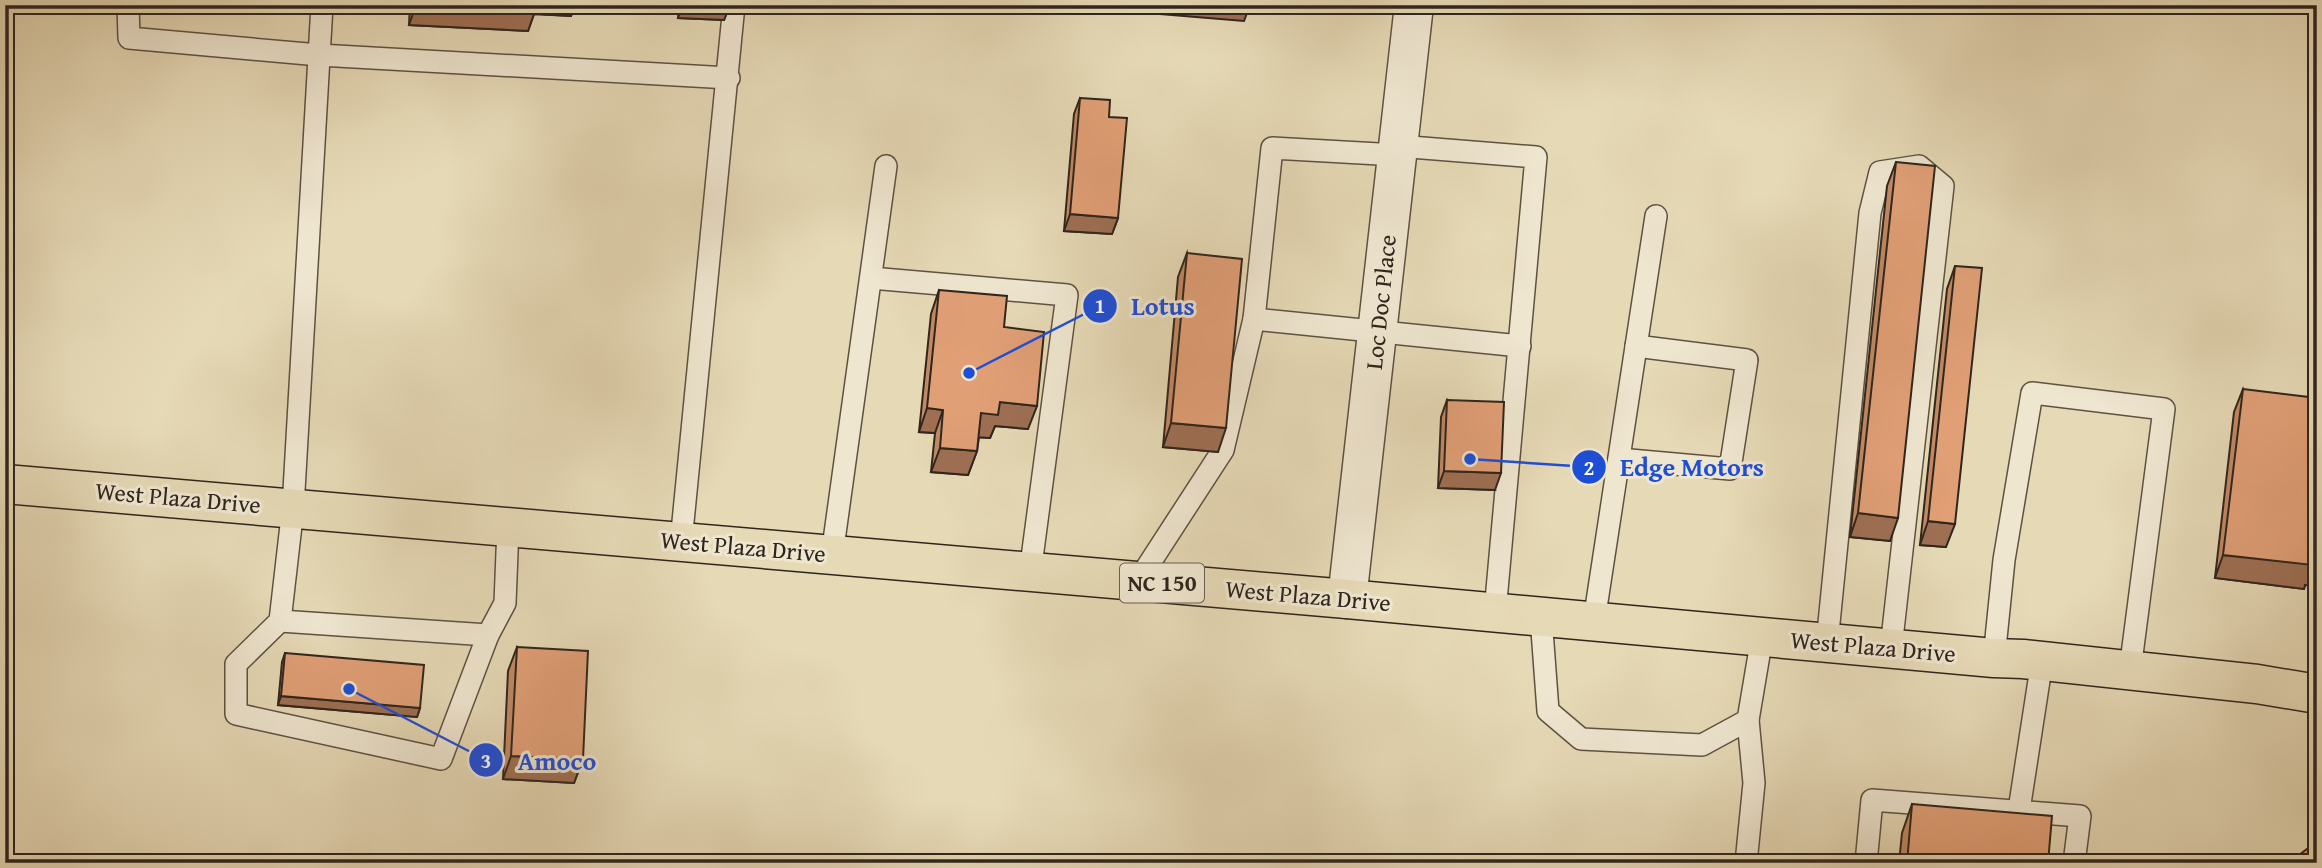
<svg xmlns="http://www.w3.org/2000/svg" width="2322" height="868" font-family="'Gentium Book Plus',serif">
<rect width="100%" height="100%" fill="#e6d9b6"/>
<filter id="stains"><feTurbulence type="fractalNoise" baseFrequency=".00286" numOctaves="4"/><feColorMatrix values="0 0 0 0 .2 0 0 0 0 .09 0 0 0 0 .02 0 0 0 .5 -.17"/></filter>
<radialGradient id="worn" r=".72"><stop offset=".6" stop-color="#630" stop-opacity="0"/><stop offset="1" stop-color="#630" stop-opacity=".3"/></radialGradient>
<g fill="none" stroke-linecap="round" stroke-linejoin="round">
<g stroke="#5d5242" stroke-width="24">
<g id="service">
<path d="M128,5L129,38L319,55L729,78"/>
<path d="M322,5L293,508L280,621L236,664V714L441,759L488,635L505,603L508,527"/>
<path d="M1398,146L1536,157L1495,612"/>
<path d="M871,278L1067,295L1030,573"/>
<path d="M1254,319L1272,148L1397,155"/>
<path d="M1619,459L1730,469L1747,360L1636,346"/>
<path d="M681,542L734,5"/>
<path d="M832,555L886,166"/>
<path d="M1138,581L1223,450L1254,319L1520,346"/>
<path d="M1541,617L1548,711L1581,739L1702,745L1748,720L1762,637"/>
<path d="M280,621L488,635"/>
<path d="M1594,621L1656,216"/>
<path d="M1827,643L1870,213L1880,172L1919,166L1943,186L1891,648"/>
<path d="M1994,658L2004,560L2032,393L2164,409L2130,670"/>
<path d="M2019,810L2042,661"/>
<path d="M1746,863L1754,783L1748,720"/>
<path d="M1866,863L1872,800L2080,816L2074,863"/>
</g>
</g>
<g stroke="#5d5242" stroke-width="41">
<path id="minor" d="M1347,599L1414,5"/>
</g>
<g stroke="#2f251c" stroke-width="41">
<path id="primary" d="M5,484L1347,599L1994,658L2023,659L2257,684L2317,694"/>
</g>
<use href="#service" stroke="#efe6d0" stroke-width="21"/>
<use href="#minor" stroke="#efe6d0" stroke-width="38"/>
<use href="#primary" stroke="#e6d9b6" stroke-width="38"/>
</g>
<g fill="#c28965" stroke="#2f251c" stroke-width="2">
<path d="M410,5H575L571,16L534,14L528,31L409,25Z"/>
<path d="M679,5H730L724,20L678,18Z"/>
<path d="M1080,98L1109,117L1118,218L1112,234L1064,231L1074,114Z"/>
<path d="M1896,162L1890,541L1850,537L1887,186Z"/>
<path d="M1187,253L1218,452L1163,447L1178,277Z"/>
<path d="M1955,266L1946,547L1920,545L1947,289Z"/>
<path d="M939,290L1004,327L1028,429L995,426L990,438L979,437L977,451L968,475L931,472L935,433L919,432L931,314Z"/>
<path d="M2243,389L2305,585L2304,589L2215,578L2234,412Z"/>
<path d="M1447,400L1495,490L1438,488L1441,417Z"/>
<path d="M517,647L583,759L574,783L503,779L508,671Z"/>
<path d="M285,653L420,708L417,717L278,705L282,662Z"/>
<path d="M1912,804L2048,863H1899L1902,833Z"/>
</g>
<g fill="#9e6f53" stroke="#2f251c" stroke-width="2">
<path d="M416,5H575L571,16L534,14L528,31L409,25Z"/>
<path d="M683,5H730L724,20L678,18Z"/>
<path d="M1050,5H1250L1244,21Z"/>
<path d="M1070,214L1118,218L1112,234L1064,231Z"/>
<path d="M1000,402L1037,406L1028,429L995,426L990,438L973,437L981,413Z"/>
<path d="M927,408L943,410L935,433L919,432Z"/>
<path d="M1171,423L1226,428L1218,452L1163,447Z"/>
<path d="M940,448L977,451L968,475L931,472Z"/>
<path d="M1444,471L1501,473L1495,490L1438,488Z"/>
<path d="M1858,513L1898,518L1890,541L1850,537Z"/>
<path d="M1928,521L1955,524L1946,547L1920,545Z"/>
<path d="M2223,555L2317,562V587L2305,585L2304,589L2215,578Z"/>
<path d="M281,696L420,708L417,717L278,705Z"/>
<path d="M511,756L583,759L574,783L503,779Z"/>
</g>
<g fill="#e19f76" stroke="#2f251c" stroke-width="2">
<path d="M1080,98L1110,100L1109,117L1127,118L1118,218L1070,214Z"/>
<path d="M1896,162L1935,166L1898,518L1858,513Z"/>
<path d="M1187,253L1242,259L1226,428L1171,423Z"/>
<path d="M1955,266L1982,268L1955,524L1928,521Z"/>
<path d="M939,290L1007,296L1004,327L1044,332L1037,406L1000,402L998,415L981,413L977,451L940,448L943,410L927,408Z"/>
<path d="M2243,389L2317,398V562H2313L2312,565L2223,555Z"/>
<path d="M1447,400L1504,402L1501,473L1444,471Z"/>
<path d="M517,647L588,651L583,759L511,756Z"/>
<path d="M285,653L424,665L420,708L281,696Z"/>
<path d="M1912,804L2052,816L2048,863H1907Z"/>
<path d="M2317,841V863H2289Z"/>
</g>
<g text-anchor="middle" stroke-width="6" stroke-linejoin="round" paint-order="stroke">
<rect fill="#efe6d0" stroke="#695f52" stroke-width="2" x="1120" y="563.5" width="84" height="39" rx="5"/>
<g font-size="23" font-weight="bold" fill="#2f251c">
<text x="1162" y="591">NC 150</text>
</g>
<g font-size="24" fill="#2f251c" stroke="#efe6d0">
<text transform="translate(1381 302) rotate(-84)" y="8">Loc Doc Place</text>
<text transform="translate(178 498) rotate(5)" y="8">West Plaza Drive</text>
<text transform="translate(743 547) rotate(5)" y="8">West Plaza Drive</text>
<text transform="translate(1308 596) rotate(5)" y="8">West Plaza Drive</text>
<text transform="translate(1873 647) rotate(5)" y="8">West Plaza Drive</text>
</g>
</g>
<path fill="none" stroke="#1d4ed8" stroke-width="2.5" d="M969 373L1100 306M1470 459L1589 467M349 689L486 760"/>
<g fill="#1d4ed8" stroke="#efe6d0" stroke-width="2.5">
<circle cx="969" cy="373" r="7"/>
<circle cx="1470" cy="459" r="7"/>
<circle cx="349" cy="689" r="7"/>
<circle cx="1100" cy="306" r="18"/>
<circle cx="1589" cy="467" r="18"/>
<circle cx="486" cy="760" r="18"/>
</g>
<g font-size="21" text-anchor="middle" font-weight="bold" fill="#fff">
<text x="1100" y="313">1</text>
<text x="1589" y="475">2</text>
<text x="486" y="768">3</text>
</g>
<g font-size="26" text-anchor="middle" font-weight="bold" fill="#1d4ed8" stroke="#efe6d0" stroke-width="6" stroke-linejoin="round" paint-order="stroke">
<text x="1163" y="315">Lotus</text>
<text x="1692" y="476">Edge Motors</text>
<text x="557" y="770">Amoco</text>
</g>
<rect width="2322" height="868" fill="none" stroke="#e6d9b6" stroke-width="28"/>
<rect x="7" y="7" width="2308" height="854" fill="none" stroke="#2f251c" stroke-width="3.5"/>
<rect x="14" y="14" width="2294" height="840" fill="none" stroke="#2f251c" stroke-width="2"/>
<rect width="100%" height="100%" filter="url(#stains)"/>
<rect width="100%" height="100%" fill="url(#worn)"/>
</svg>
